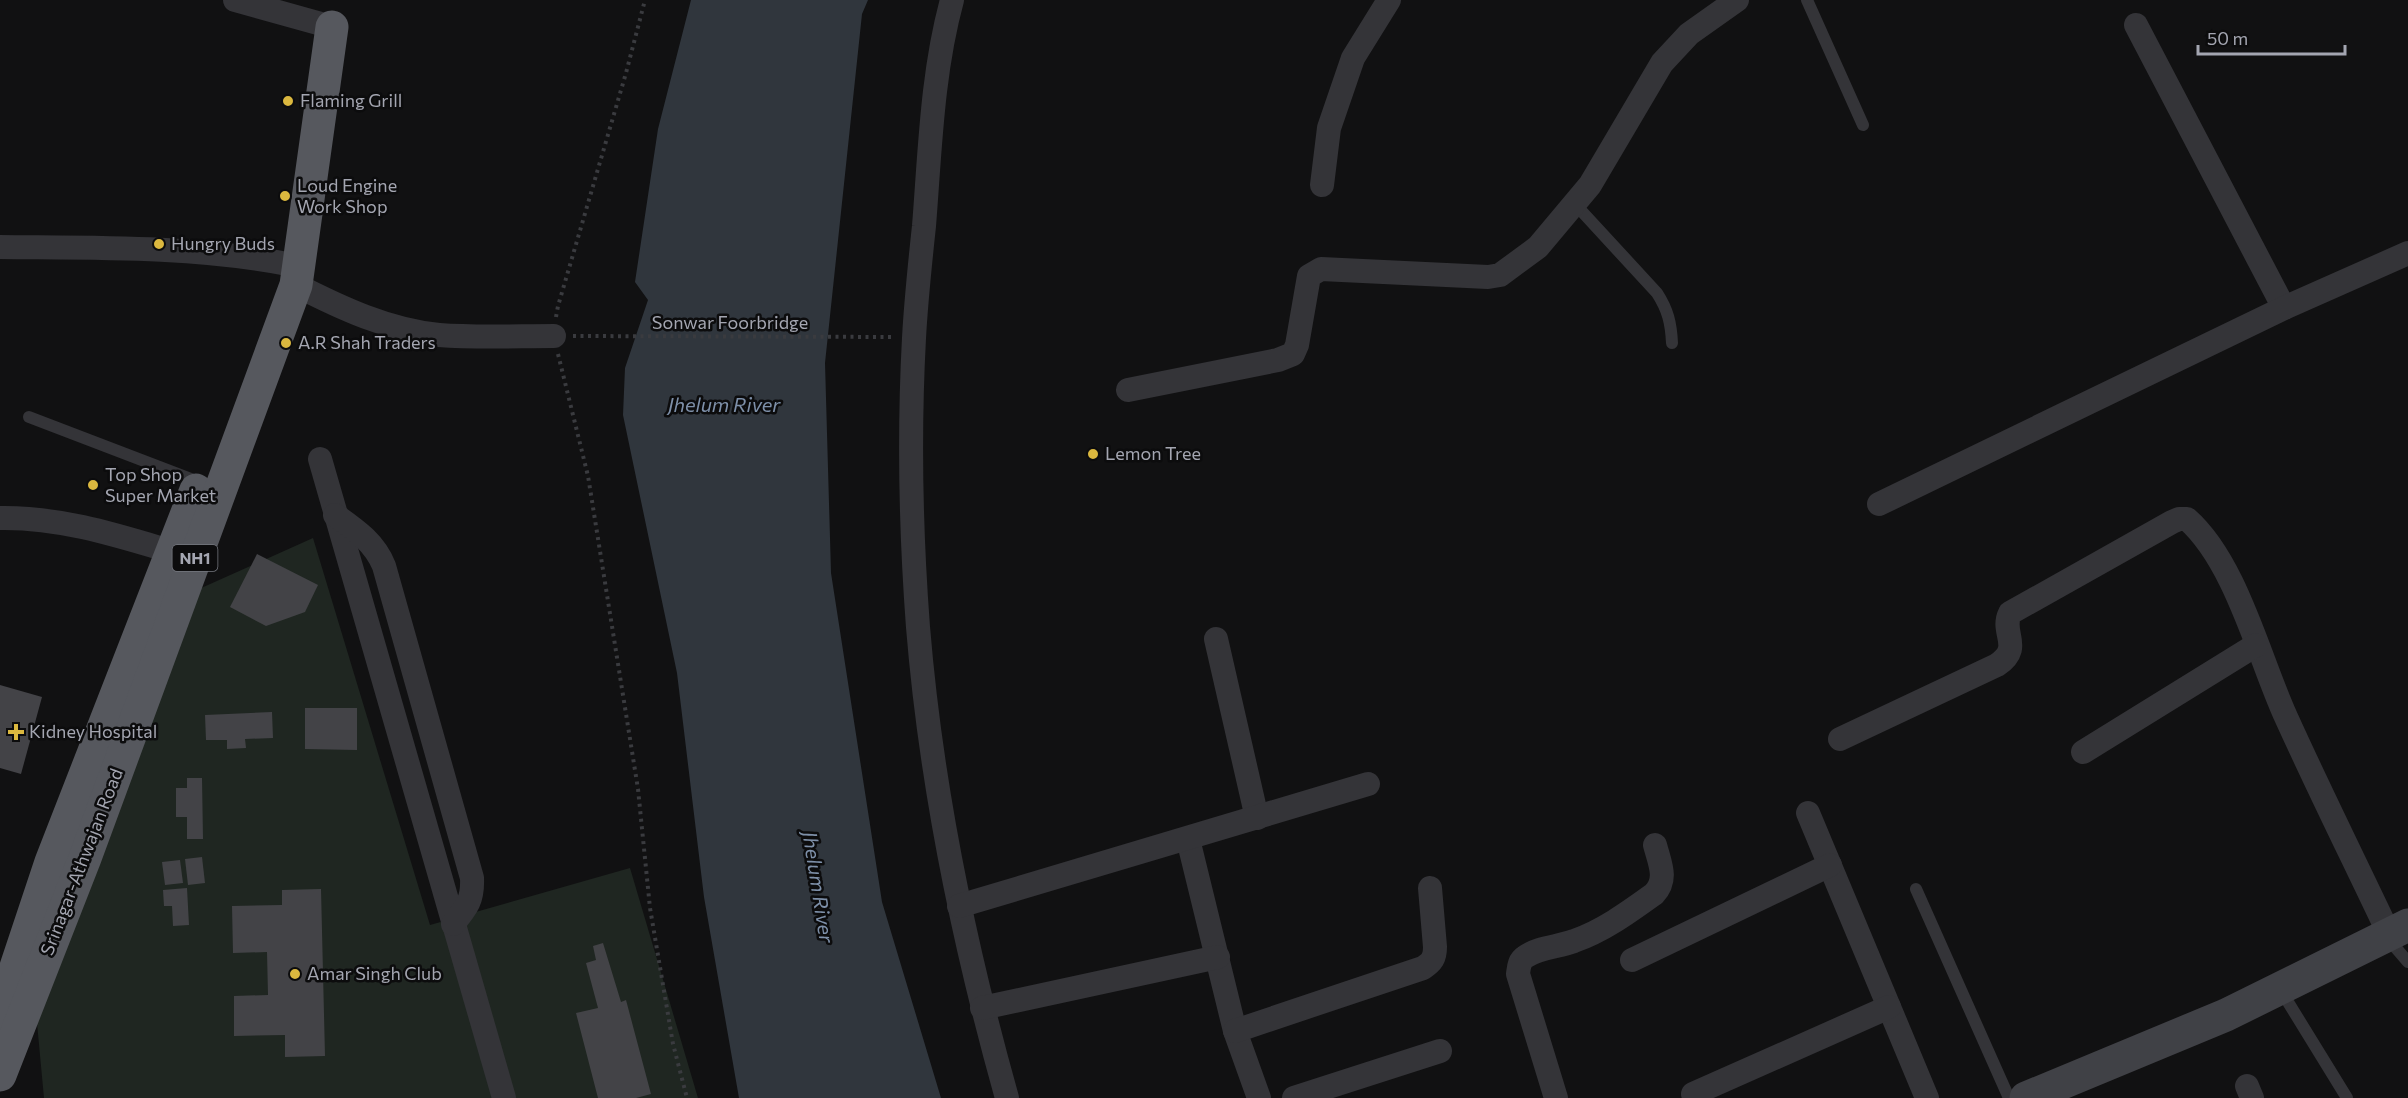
<svg xmlns="http://www.w3.org/2000/svg" width="2408" height="1098" font-family="Commissioner,sans-serif">
<rect width="100%" height="100%" fill="#111112"/>
<path fill="#1f2621" d="M313,538L430,925L630,868L698,1098H44L37,1023L199,589Z"/>
<path fill="#30363d" d="M691,0H868L862,14L825,363L831,573L882,902L941,1098H739L704,897L677,673L623,415L625,368L648,300L635,282L658,129Z"/>
<g fill="#434347">
<path d="M257,554L318,585L305,612L266,626L230,607Z"/>
<path d="M0,685L42,697L21,774L0,768Z"/>
<path d="M305,708H357V750L305,749Z"/>
<path d="M272,712L273,738L245,739L246,748L227,749V740H206L205,715Z"/>
<path d="M187,778H202L203,839H187V817H176V788H187Z"/>
<path d="M202,857L205,883L188,885L185,859Z"/>
<path d="M180,860L183,883L165,885L162,862Z"/>
<path d="M187,888L189,925L173,926L172,906H164L163,890Z"/>
<path d="M321,889L325,1056L285,1057V1035L234,1036V996L268,995L267,952L233,953L232,906L282,905V890Z"/>
<path d="M603,943L621,1002L626,1000L651,1094L636,1098H598L576,1013L598,1008L586,963L596,960L593,946Z"/>
</g>
<g fill="none" stroke-linecap="round" stroke-linejoin="round">
<g stroke="#3a3b3f" stroke-width="4" stroke-dasharray="3 4.5" stroke-linecap="butt">
<path d="M556,317L558,306L626,73L645,0"/>
<path d="M573,336L895,337"/>
<path d="M558,354L588,476L638,789L650,908L673,1044L687,1098"/>
</g>
<g stroke="#343438" stroke-width="12">
<path d="M1807,0L1863,125"/>
<path d="M1575,204L1657,293C1668,310 1671,323 1672,343"/>
<path d="M29,417L199,482"/>
<path d="M1916,889L2009,1098"/>
<path d="M2390,935L2396,948L2408,962"/>
<path d="M2280,989L2347,1098"/>
</g>
<g stroke="#343438" stroke-width="24">
<path d="M235,0L332,27"/>
<path d="M952,0C932,73 930,151 924,226C920,263 916,301 914,338C909,431 911,534 918,627C931,786 964,945 1007,1098"/>
<path d="M2136,25L2284,308"/>
<path d="M1322,185L1329,128L1353,58L1389,0"/>
<path d="M0,247C94,248 190,246 282,263"/>
<path d="M296,285C341,308 388,330 439,335C477,338 516,336 554,336"/>
<path d="M1128,390L1278,360L1293,354L1297,345L1309,276L1321,269L1488,277L1500,275L1538,247L1590,185L1662,63L1689,34L1737,0"/>
<path d="M320,459L504,1098"/>
<path d="M1879,504L2284,308L2408,253"/>
<path d="M335,515C356,530 374,542 384,566L472,878C473,900 467,907 453,924"/>
<path d="M0,518C60,517 116,535 173,552"/>
<path d="M1216,639L1257,818"/>
<path d="M1840,739L1997,665C2024,647 2000,633 2010,613L2172,522L2179,519H2187C2236,562 2259,658 2286,717C2319,790 2355,862 2389,934"/>
<path d="M2083,752L2256,645"/>
<path d="M1808,813L1927,1098"/>
<path d="M1188,839L1235,1031L1259,1098"/>
<path d="M959,906L1368,784"/>
<path d="M1632,960L1830,865"/>
<path d="M982,1008L1218,957"/>
<path d="M1235,1031L1423,968C1432,962 1435,958 1435,947L1430,888"/>
<path d="M2247,1086L2252,1098"/>
<path d="M1693,1094L1889,1007"/>
<path d="M1294,1098L1440,1051"/>
<path d="M1556,1098L1518,974C1519,967 1519,961 1525,957C1538,947 1559,947 1574,941C1603,931 1629,912 1654,894C1668,879 1660,864 1655,845"/>
</g>
<path stroke="#404146" stroke-width="33" d="M2026,1098L2226,1015L2408,925"/>
<g stroke="#56585e" stroke-width="33">
<path d="M0,1015L51,862L196,490"/>
<path d="M0,1075L85,858L296,285L332,27"/>
</g>
</g>
<g fill="#dbb83f" stroke="#0c0c0d" stroke-width="2">
<circle cx="288" cy="101" r="6"/>
<circle cx="285" cy="196" r="6"/>
<circle cx="159" cy="244" r="6"/>
<circle cx="286" cy="343" r="6"/>
<circle cx="1093" cy="454" r="6"/>
<circle cx="93" cy="485" r="6"/>
<path d="M13 723h6v6h6v6h-6v6h-6v-6h-6v-6h6z"/>
<circle cx="295" cy="974" r="6"/>
</g>
<g text-anchor="middle" stroke-width="5" stroke-linejoin="round" paint-order="stroke">
<rect fill="#0c0c0d" stroke="#767880" stroke-width="1.5" x="172.5" y="545" width="45" height="26" rx="4.5"/>
<g font-size="16" font-weight="bold" fill="#a4a6b1">
<text x="195" y="564">NH1</text>
</g>
<g font-size="18" fill="#a4a6b1" stroke="#0c0c0d" text-anchor="start">
<text x="300" y="107">Flaming Grill</text>
<text x="297" y="192">Loud Engine<tspan x="297" dy="21">Work Shop</tspan></text>
<text x="171" y="250">Hungry Buds</text>
<text x="298" y="349">A.R Shah Traders</text>
<text x="1105" y="460">Lemon Tree</text>
<text x="105" y="481">Top Shop<tspan x="105" dy="21">Super Market</tspan></text>
<text x="29" y="738">Kidney Hospital</text>
<text x="307" y="980">Amar Singh Club</text>
</g>
<g font-size="18" fill="#a4a6b1" stroke="#0c0c0d">
<text x="730" y="329">Sonwar Foorbridge</text>
<text transform="translate(82 862) rotate(-69)" y="6">Srinagar-Athwajan Road</text>
</g>
<g font-size="20" font-style="italic" fill="#7e90a9" stroke="#0c0c0d">
<text x="724" y="412">Jhelum River</text>
<text transform="translate(818 887) rotate(81)" y="7">Jhelum River</text>
</g>
</g>
<path d="M2198 45v9h147v-9" fill="none" stroke="#a4a6b1" stroke-width="3"/>
<text x="2207" y="45" font-size="18" fill="#a4a6b1" stroke="#0c0c0d" stroke-width="4.5" paint-order="stroke">50 m</text>
</svg>
